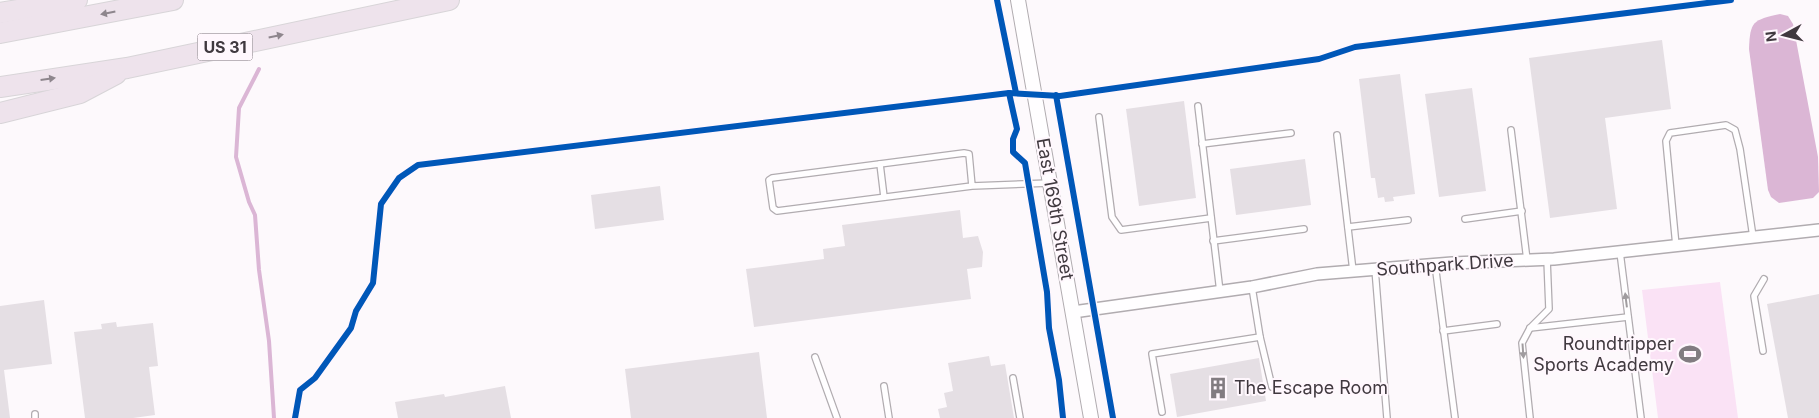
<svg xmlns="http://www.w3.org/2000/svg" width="1819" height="418" font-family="Inter,sans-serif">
<rect width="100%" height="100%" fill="#fdf9fc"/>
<path fill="#fae2f5" d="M1720,282L1738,418H1658L1642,290Z"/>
<path fill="#dbb6d5" d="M1780,14L1788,16L1793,24L1818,157L1819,192L1813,198L1779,203L1771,197L1768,190L1749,49C1750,21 1753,20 1780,14Z"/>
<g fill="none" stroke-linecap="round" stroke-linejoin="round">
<path stroke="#dbb6d5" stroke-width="4" d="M259,69L239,108L236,157L249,202L255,215L259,270L269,341L274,418"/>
</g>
<g fill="#e5dfe4">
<path d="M1662,40L1671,109L1605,118L1617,209L1550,218L1529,58Z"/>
<path d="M1400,74L1415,194L1393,197L1394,201L1385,202L1384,197L1378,198L1375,178H1371L1359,79Z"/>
<path d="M1472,88L1486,191L1439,197L1425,94Z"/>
<path d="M1184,101L1196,198L1139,206L1126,109Z"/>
<path d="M1305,159L1311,205L1236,215L1230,169Z"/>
<path d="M660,186L664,220L595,229L591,195Z"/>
<path d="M960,210L963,238L978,236L983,252L982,267L967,269L971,299L754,327L746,269L824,259L823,249L845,246L842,225Z"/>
<path d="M1819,294V418H1788L1767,304Z"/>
<path d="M44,300L52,364L4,370L10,418H0V306Z"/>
<path d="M116,322L117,327L153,323L158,366L149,367L155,415L133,418H85L74,332L102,329L101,324Z"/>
<path d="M759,352L767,418H631L625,369Z"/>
<path d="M989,356L991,366L1005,364L1014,418H940L938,409L947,407L944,393L953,391L948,363Z"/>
<path d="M1259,358L1266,401L1177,417L1170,374Z"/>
<path d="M505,386L511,418H398L395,402L444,394L445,397Z"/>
</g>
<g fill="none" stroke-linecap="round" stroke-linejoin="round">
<g stroke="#b1acb0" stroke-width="8">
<g id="service">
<path d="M1198,106L1220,292"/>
<path d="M1099,117L1112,217L1121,230L1211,218"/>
<path d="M1511,130L1527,260"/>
<path d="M1337,135L1353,271"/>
<path d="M1202,144L1291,133"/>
<path d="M880,164L884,197"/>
<path d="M972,186L969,154L964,153L772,178L769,180L773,208L777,211L972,186L1050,183"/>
<path d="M1465,219L1522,211"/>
<path d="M1348,227L1408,220"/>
<path d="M1213,241L1304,229"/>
<path d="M1676,246L1666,141L1670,133L1726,125L1735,130L1740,149L1753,237"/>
<path d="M1620,252L1641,418"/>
<path d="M1435,264L1455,418"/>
<path d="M1375,269L1387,418"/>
<path d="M1252,287L1260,337L1272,387"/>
<path d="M1530,328L1628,317"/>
<path d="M1443,331L1497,324"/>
<path d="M1763,351L1754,296L1764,279"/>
<path d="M815,357L837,418"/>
<path d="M1013,378L1020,418"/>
<path d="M884,386L889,418"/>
<path d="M1162,412L1152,354L1260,337"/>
<path d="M35,414V418"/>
<path d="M1530,418L1522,343L1530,328L1549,309L1547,259"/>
</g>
</g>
<g stroke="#b1acb0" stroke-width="14">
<path id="minor" d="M1073,312L1252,287L1317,274L1452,263L1554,259L1819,230"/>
</g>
<g stroke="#b1acb0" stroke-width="16">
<path id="tertiary" d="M1018,0L1091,418"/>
</g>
<g stroke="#d8d5d8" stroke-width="22">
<g id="motorway">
<path d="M0,13L77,0"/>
<path d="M0,33L173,0"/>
<path d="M0,87L127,68L449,0"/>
<path d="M0,113L80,93L116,74"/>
</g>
</g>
<use href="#service" stroke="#fffeff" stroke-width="5.5"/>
<use href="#minor" stroke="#fffeff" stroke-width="11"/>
<use href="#tertiary" stroke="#fffeff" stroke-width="14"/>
<use href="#motorway" stroke="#eee3ec" stroke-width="20"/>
<g stroke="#fff7fd" stroke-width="9">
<g id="cycleway">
<path d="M997,0L1016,93"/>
<path d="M1009,93L1017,129L1013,139V152L1025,163L1047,292L1049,328L1059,380L1063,418"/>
<path d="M1056,95L1113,418"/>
<path d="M295,418L300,390L315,378L351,328L356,311L373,283L381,204L399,178L418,165L1009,93L1060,96L1319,59L1355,47L1731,0"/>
</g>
</g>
<use href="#cycleway" stroke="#0057b8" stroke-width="6"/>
</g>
<defs><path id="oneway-solid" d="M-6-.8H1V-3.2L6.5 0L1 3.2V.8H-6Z" transform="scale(1.25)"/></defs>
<g fill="#8e868d">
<use href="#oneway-solid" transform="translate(108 13) rotate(169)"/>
<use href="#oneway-solid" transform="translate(276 36) rotate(-12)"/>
<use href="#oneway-solid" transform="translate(48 79) rotate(-8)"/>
</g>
<g fill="#a09c9f">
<use href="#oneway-solid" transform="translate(1626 300) rotate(-97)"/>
<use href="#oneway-solid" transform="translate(1523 351) rotate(86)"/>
</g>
<defs>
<g id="stadium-bare" transform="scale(1.725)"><path d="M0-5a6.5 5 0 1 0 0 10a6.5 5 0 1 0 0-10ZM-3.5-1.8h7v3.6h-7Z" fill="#827c81" stroke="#fff7fd" stroke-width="2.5" paint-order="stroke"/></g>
<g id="building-bare" transform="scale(1.725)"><path d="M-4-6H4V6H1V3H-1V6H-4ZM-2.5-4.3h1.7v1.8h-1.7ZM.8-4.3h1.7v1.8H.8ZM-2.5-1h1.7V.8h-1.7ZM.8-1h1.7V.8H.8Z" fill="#827c81" stroke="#fff7fd" stroke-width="2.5" paint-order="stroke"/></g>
</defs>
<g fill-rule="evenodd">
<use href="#stadium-bare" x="1690" y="354"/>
<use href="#building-bare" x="1218" y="388"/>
</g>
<g text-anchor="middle" stroke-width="4" stroke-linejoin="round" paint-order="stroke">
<rect fill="#fff7fd" stroke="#797278" stroke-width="1" x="197.5" y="33.5" width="55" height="27" rx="4"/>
<g font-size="16" font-weight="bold" fill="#40393f">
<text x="225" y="53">US 31</text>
</g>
<g font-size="18" fill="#40393f" stroke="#fff7fd">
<text transform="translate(1055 209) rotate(80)" y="6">East 169th Street</text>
<text transform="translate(1445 265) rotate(-4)" y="6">Southpark Drive</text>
</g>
<g font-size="18" fill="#40393f" stroke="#fff7fd" text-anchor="end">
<text x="1674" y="350">Roundtripper<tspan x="1674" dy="21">Sports Academy</tspan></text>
<text x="1234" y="394" text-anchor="start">The Escape Room</text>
</g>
</g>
<g transform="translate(1784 35) rotate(263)" stroke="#fff7fd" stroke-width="4" paint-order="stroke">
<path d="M0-4L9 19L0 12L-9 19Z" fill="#40393f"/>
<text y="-8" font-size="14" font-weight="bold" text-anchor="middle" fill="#40393f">N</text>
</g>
</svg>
